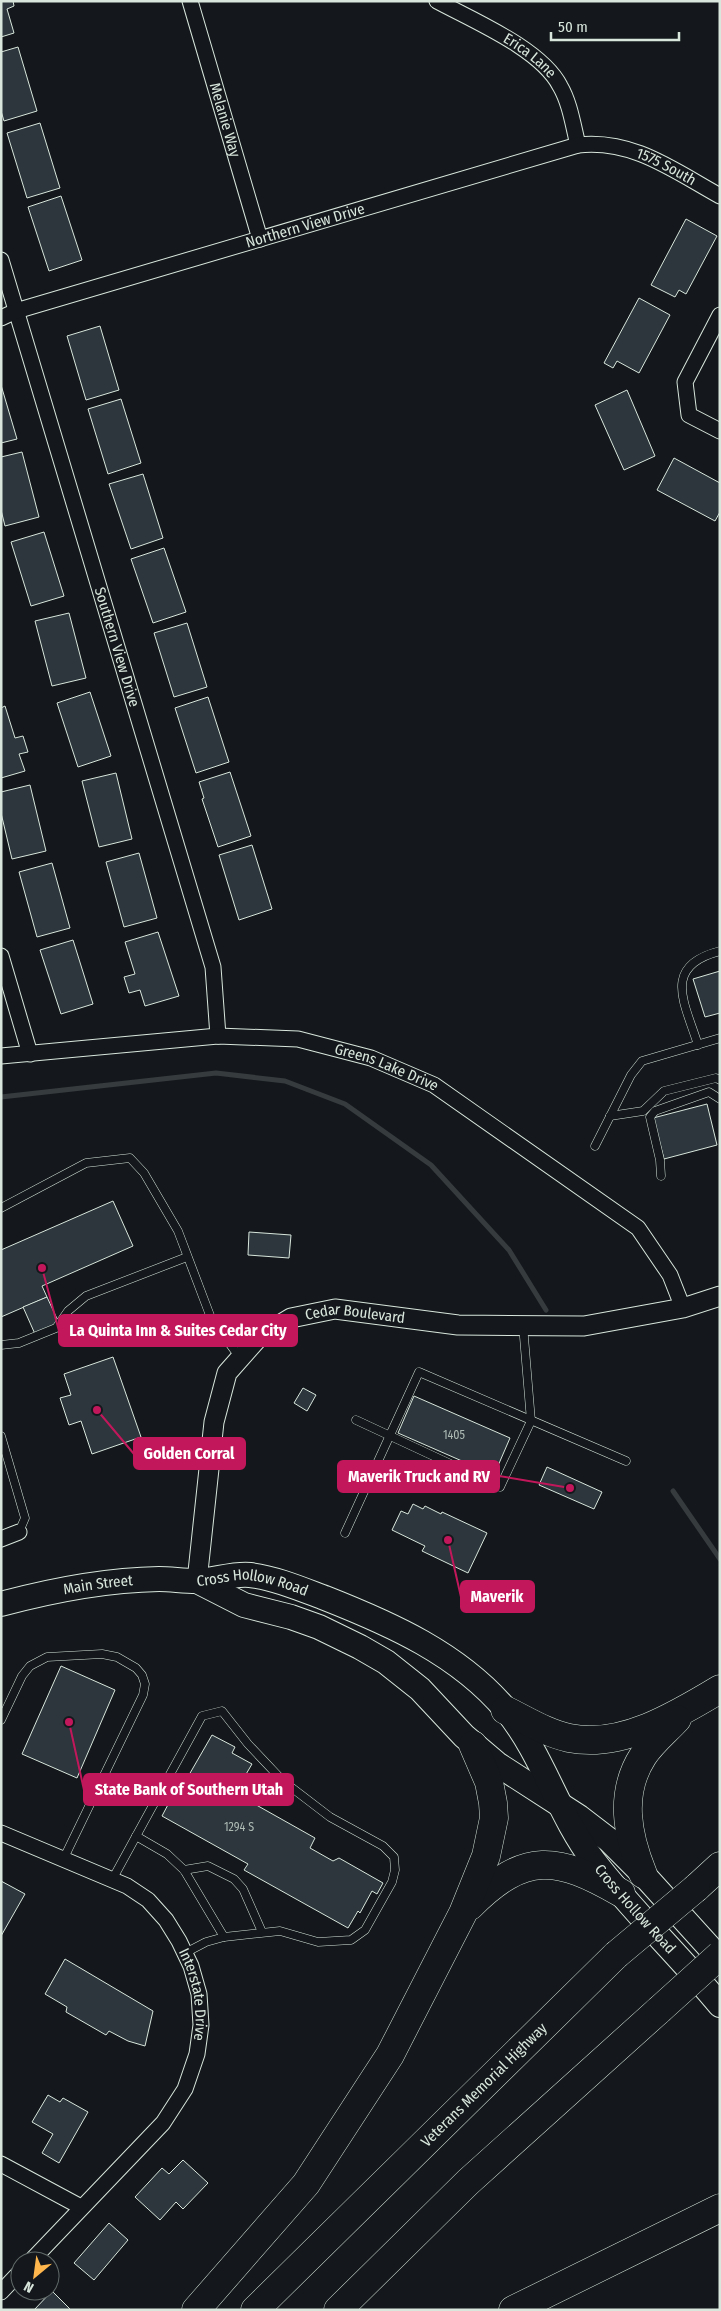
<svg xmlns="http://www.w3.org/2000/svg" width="721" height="2311" font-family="'Fira Sans Condensed',sans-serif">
<rect width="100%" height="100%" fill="#14181c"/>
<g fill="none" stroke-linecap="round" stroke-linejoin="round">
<g stroke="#363b3e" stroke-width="5">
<path d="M1,1097L216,1073L285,1081L345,1104L431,1165L509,1250L546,1310"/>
<path d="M673,1491L720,1559"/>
</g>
</g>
<g fill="#2c363c" stroke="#d8e6dc">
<path d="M1,1H13L14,6L7,9L14,33L1,37Z"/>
<path d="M18,47L37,111L4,121L1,111V52Z"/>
<path d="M40,123L60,188L27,198L7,133Z"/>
<path d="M61,196L82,260L49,271L28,207Z"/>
<path d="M686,219L717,236L686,294L679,290L675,297L651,285Z"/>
<path d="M639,298L670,315L639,373L617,361L613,368L604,363Z"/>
<path d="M100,326L119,390L86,400L67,336Z"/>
<path d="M1,385L17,439L1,443Z"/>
<path d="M627,390L655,456L624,470L595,405Z"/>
<path d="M121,399L141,463L108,474L88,409Z"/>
<path d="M22,452L39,517L5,526L1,510V457Z"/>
<path d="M674,458L720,483V512L715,521L657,490Z"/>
<path d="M143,474L163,538L131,549L109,484Z"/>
<path d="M44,532L64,596L31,606L11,542Z"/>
<path d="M164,548L186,612L153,623L131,559Z"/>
<path d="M69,613L86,678L52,686L35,621Z"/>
<path d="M187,623L207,687L174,697L154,633Z"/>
<path d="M90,692L111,756L78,767L57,703Z"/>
<path d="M208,697L229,762L196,773L175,708Z"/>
<path d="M5,706L15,738L23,736L28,752L19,754L25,771L1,778V708Z"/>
<path d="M230,772L251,836L218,847L202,799L204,798L199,782Z"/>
<path d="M116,773L132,839L99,847L82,781Z"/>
<path d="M30,785L46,851L12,859L1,813V792Z"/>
<path d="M252,845L272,909L239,920L219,855Z"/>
<path d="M139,853L157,918L124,927L106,862Z"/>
<path d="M52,863L70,928L37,937L19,872Z"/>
<path d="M158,932L179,996L145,1006L140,990L129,993L124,977L135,974L125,942Z"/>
<path d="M73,940L93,1004L61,1014L40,950Z"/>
<path d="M720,971V1013L705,1017L693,979Z"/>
<path d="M707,1104L717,1145L664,1159L653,1118Z"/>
<path d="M113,1201L133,1246L42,1286L47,1297L1,1317V1250Z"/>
<path d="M249,1232L291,1235L289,1258L248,1255Z"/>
<path d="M47,1297L59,1323L35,1334L23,1307Z"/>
<path d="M113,1357L141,1437L92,1454L81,1421L69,1425L60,1398L71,1395L64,1374Z"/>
<path d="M303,1388L316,1395L307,1411L294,1403Z"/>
<path d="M414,1396L510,1438L494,1475L398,1433Z"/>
<path d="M547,1467L602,1492L594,1509L539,1485Z"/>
<path d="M413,1504L423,1509L425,1506L441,1514L442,1512L487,1533L468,1573L422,1551L425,1546L392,1530L401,1511L408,1514Z"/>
<path d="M61,1666L115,1690L77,1778L22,1754Z"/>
<path d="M212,1735L235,1747L232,1753L252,1764L235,1793L315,1838L310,1848L333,1861L339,1858L383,1883L377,1894L372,1891L360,1913L358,1911L348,1928L244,1870L248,1864L162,1816L171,1799L174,1801Z"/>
<path d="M1,1881L25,1894L1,1936Z"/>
<path d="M65,1959L153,2011L145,2046L128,2041L109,2031L106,2035L66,2012L67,2007L45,1994Z"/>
<path d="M48,2095L60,2102L63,2098L88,2112L59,2163L42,2153L53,2134L32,2122Z"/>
<path d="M183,2160L208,2183L183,2209L176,2202L160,2220L135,2197L162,2168L169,2174Z"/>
<path d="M109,2223L128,2240L94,2280L74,2263Z"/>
<path d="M52,2291L71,2310H34Z"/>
</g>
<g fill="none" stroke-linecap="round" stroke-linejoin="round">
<g stroke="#d8e6dc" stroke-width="9">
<g id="service">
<path d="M698,1045C685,1003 661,966 720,951"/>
<path d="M610,1116L643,1111L664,1091L716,1078L720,1080"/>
<path d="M595,1146L631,1075L642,1061L720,1038"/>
<path d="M661,1176L660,1160L650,1117L655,1111L709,1092L720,1099"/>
<path d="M1,1208L86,1163L130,1158L144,1173L178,1231L211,1318L240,1358"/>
<path d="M1,1345L19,1343L56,1328L68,1311L86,1296L187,1257"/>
<path d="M356,1420L500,1487L531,1421L523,1325"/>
<path d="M1,1436L25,1518L19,1532"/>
<path d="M345,1533L419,1372L626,1461"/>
<path d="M1,1720L22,1676L30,1666L47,1657L102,1654L117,1657L136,1668L142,1675L145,1684L143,1695L63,1860"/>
<path d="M136,1836L167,1854L184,1870L224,1937"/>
<path d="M184,1870L208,1866L234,1879L243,1889L262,1932"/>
<path d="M112,1880L202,1716L222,1711L248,1744L283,1781L330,1817L383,1846L394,1857L395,1870L392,1882L365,1930L351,1940L318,1942L280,1931L224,1937L206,1942L185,1953"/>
</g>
</g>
<g stroke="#d8e6dc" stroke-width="17">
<g id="minor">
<path id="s1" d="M190,1L260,239"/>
<path id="s2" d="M437,1C474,21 541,49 560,86C570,103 573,125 578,145"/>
<path id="s3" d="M1,260L213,967L218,1036"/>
<path d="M720,315L685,382L689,415L720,431"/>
<path id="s4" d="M1,318L16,311L578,145C633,139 673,170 720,196"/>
<path d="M1,956L30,1054"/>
<path id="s5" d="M1,1056L218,1036L298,1039L371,1058L434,1085L638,1228L670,1275L683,1308"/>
<path d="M1,1539L19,1532"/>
<path id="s6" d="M1,1833L127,1886L148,1900L166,1920L179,1941L191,1966L199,1994L201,2025L197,2054L185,2089L163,2123L31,2261"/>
<path d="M1,2164L81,2207"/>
<path d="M1,2292L20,2272"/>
</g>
</g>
<g stroke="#d8e6dc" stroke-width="21">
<g id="tertiary">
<path id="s7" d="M197,1581L214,1422L227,1373L258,1338L291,1318L335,1309L458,1325L584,1326L683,1308L720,1296"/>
</g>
</g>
<g stroke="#d8e6dc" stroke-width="26">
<g id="primary">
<path d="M197,1581L244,1605L291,1617L319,1627L360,1647L386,1662L420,1689L464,1736L497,1764L579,1817L609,1840L643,1874L720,1959"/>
<path id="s8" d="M1,1604C53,1590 105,1580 159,1579C171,1579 183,1581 196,1581C213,1581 233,1573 250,1575C275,1578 301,1589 325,1598C391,1624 459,1654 506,1710C543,1755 558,1814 593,1860C632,1911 679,1955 720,2005"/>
</g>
</g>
<g stroke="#d8e6dc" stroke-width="29">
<g id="motorway">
<path d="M505,1710C526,1720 546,1733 569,1738C621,1749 677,1715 720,1689"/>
<path d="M643,1874C627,1835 619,1793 643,1756C652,1742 666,1731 677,1719"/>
<path d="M696,1888L720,1866"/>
<path d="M470,1906C525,1851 557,1856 621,1893"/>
<path d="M196,2310L306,2184L390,2055L463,1913L486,1856L494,1818L493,1803L489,1782L473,1745"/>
<path id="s9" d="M255,2310L616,1955"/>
<path d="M338,2310L468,2182L659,2010"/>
<path d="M513,2310L720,2208"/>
</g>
</g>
<use href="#service" stroke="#14181c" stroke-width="8"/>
<use href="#minor" stroke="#14181c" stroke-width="15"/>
<use href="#tertiary" stroke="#14181c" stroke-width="19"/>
<use href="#primary" stroke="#14181c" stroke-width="24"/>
<use href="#motorway" stroke="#14181c" stroke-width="28"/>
<g stroke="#d8e6dc" stroke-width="29" stroke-linecap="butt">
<g id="motorway-bridge">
<path d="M616,1955L696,1888"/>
<path d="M659,2010L720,1955"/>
</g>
</g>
<use href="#motorway-bridge" stroke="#14181c" stroke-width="28"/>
</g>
<g text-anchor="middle" stroke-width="4" stroke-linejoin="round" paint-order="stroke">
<g font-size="12" fill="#adbab4">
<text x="454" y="1439">1405</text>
<text x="239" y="1831">1294 S</text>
</g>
<g font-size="15" fill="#d8e6dc" stroke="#14181c">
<text dy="5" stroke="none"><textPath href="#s2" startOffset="108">Erica Lane</textPath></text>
<text dy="5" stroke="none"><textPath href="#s1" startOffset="124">Melanie Way</textPath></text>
<text dy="5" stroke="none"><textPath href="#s4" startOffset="695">1575 South</textPath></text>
<text dy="5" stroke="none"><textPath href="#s4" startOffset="318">Northern View Drive</textPath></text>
<text dy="5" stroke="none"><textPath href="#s3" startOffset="404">Southern View Drive</textPath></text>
<text dy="5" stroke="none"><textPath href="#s5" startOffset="391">Greens Lake Drive</textPath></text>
<text dy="5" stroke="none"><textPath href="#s7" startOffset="361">Cedar Boulevard</textPath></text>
<text dy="5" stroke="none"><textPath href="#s8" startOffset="99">Main Street</textPath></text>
<text dy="5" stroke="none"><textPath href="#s8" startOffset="255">Cross Hollow Road</textPath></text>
<text dy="5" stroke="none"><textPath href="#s8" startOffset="784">Cross Hollow Road</textPath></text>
<text dy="5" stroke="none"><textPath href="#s6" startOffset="270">Interstate Drive</textPath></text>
<text dy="5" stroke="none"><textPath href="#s9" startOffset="321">Veterans Memorial Highway</textPath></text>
</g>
</g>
<path fill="none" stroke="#c2185b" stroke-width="2" d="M42 1268L59 1331M97 1410L134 1454M570 1488L499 1476M448 1540L461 1597M69 1722L84 1790"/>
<g fill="#c2185b" stroke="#14181c" stroke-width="2">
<circle cx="42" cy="1268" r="5"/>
<circle cx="97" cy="1410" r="5"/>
<circle cx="570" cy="1488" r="5"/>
<circle cx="448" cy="1540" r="5"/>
<circle cx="69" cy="1722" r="5"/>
</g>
<g fill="#c2185b" stroke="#c2185b" stroke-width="2">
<rect x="59" y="1315" width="238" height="31" rx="5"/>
<rect x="134" y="1438" width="111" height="31" rx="5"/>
<rect x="338" y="1461" width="161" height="31" rx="5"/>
<rect x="461" y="1581" width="73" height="31" rx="5"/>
<rect x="84" y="1774" width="209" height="31" rx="5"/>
</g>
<g font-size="16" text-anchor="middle" font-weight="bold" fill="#fff">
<text x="178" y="1336">La Quinta Inn &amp; Suites Cedar City</text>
<text x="189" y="1459">Golden Corral</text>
<text x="419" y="1482">Maverik Truck and RV</text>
<text x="497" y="1602">Maverik</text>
<text x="189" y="1795">State Bank of Southern Utah</text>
</g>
<rect width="721" height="2311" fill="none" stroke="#d8e6dc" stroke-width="5"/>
<g transform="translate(35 2276) rotate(209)"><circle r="24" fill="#14181c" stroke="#626a69"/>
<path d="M0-4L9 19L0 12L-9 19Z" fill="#ffb74d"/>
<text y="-8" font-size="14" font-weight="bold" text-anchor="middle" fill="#d8e6dc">N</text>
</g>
<path d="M551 32v8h128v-8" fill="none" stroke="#d8e6dc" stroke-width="2.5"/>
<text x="558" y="32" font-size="15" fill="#d8e6dc" stroke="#14181c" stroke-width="4" paint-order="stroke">50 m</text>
</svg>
